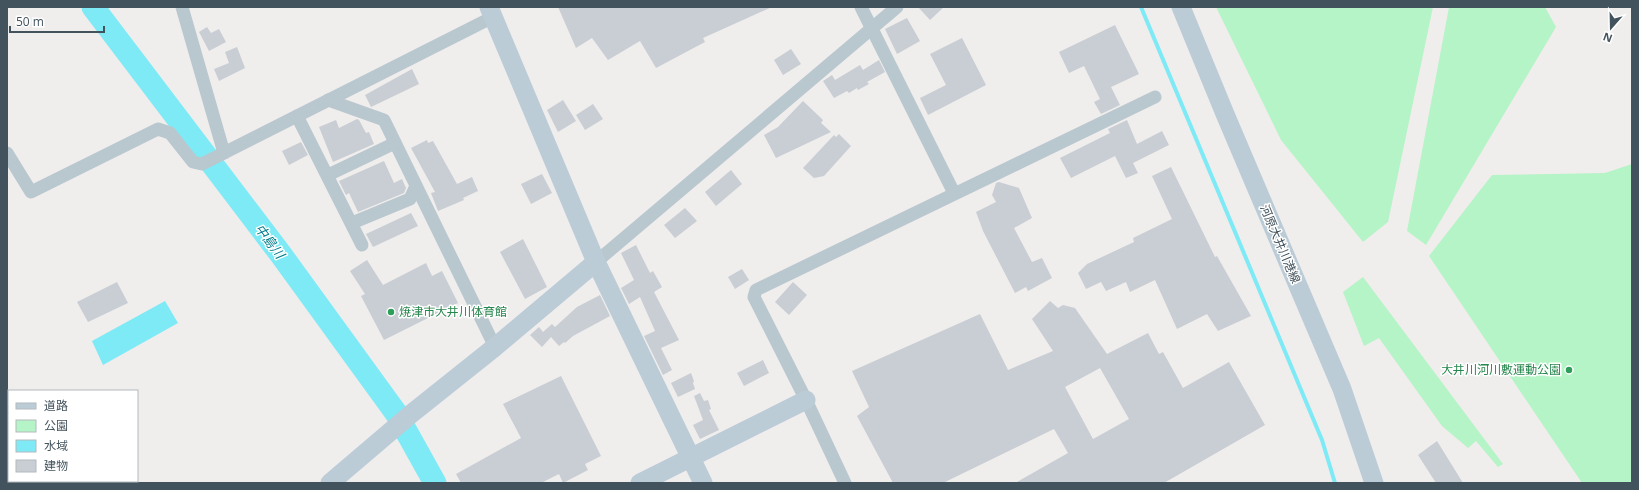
<svg xmlns="http://www.w3.org/2000/svg" width="1639" height="490" font-family="'Open Sans','Noto Sans JP',sans-serif">
<rect width="100%" height="100%" fill="#f0eded"/>
<g fill="#b5f4c6">
<path d="M1216,7H1433L1388,222L1363,242L1281,140Z"/>
<path d="M1449,7H1545L1556,27L1426,245L1407,231Z"/>
<path d="M1632,164V483H1582L1429,256L1492,175L1605,173Z"/>
<path d="M1363,277L1503,464L1498,467L1476,441L1468,448L1442,426L1379,338L1364,346L1343,292Z"/>
</g>
<path fill="#7deaf5" d="M165,301L178,323L103,365L92,341Z"/>
<g fill="none" stroke-linecap="round" stroke-linejoin="round">
<path stroke="#7deaf5" stroke-width="4" d="M1141,7L1322,440L1335,483"/>
<path stroke="#7deaf5" stroke-width="23" d="M93,7L282,256L396,413L435,483"/>
</g>
<g fill="#c8ced3" fill-rule="evenodd">
<path d="M558,7H772L703,38L705,42L656,68L640,41L608,60L592,38L576,48Z"/>
<path d="M918,7H944L930,20Z"/>
<path d="M907,18L920,41L897,54L885,29Z"/>
<path d="M1115,25L1139,74L1111,87L1120,105L1101,114L1094,102L1100,99L1084,66L1069,73L1059,52Z"/>
<path d="M207,27L211,33L219,29L226,42L209,51L199,32Z"/>
<path d="M962,38L986,85L928,115L920,98L946,85L930,54Z"/>
<path d="M237,47L245,68L219,81L214,69L229,63L225,52Z"/>
<path d="M791,49L801,64L783,75L774,60Z"/>
<path d="M879,60L885,72L867,82L869,84L858,90L857,88L849,93L847,91L834,98L823,81L832,75L835,80L860,65L863,70Z"/>
<path d="M412,69L419,84L371,107L365,95Z"/>
<path d="M563,100L576,121L558,132L547,110Z"/>
<path d="M803,101L823,120L821,123L831,132L776,158L764,135L778,127Z"/>
<path d="M593,104L603,119L585,130L576,115Z"/>
<path d="M357,119L359,120L366,133L369,132L374,144L333,162L319,127L336,120L339,128Z"/>
<path d="M1127,120L1137,144L1162,131L1169,145L1133,163L1138,173L1126,178L1115,156L1071,178L1060,158L1110,133L1108,129Z"/>
<path d="M839,134L851,146L824,176L814,178L803,168L834,135L836,137Z"/>
<path d="M427,140L428,143L433,141L457,184L472,177L478,191L463,198L464,200L438,211L431,193L435,192L411,148Z"/>
<path d="M301,142L308,155L289,165L282,151Z"/>
<path d="M384,161L394,183L402,179L406,188L404,193L358,212L349,193L346,195L339,181Z"/>
<path d="M1171,167L1215,257L1217,256L1251,316L1218,331L1207,314L1177,329L1155,280L1130,292L1126,282L1106,291L1101,282L1086,289L1078,273L1087,264L1134,242L1133,238L1172,219L1152,176Z"/>
<path d="M731,170L742,184L716,206L705,192Z"/>
<path d="M542,174L552,193L531,204L521,184Z"/>
<path d="M999,182L1019,188L1032,218L1014,228L1032,262L1042,258L1052,278L1028,291L1026,287L1015,293L983,231L976,212L996,202L992,195L996,183Z"/>
<path d="M685,208L697,221L675,238L664,225Z"/>
<path d="M411,213L418,226L373,247L366,234Z"/>
<path d="M523,239L547,287L525,299L500,252Z"/>
<path d="M636,245L650,273L653,271L662,287L654,292L679,340L661,348L672,370L663,375L644,336L655,331L640,297L629,304L621,288L634,280L621,253Z"/>
<path d="M367,260L383,285L426,263L432,276L442,271L458,303L384,340L361,296L365,294L350,271Z"/>
<path d="M742,269L749,280L735,289L728,277Z"/>
<path d="M117,282L128,303L88,322L77,302Z"/>
<path d="M793,282L807,295L789,315L775,302Z"/>
<path d="M600,295L610,316L573,336L565,343L564,342L559,346L551,337L542,347L530,335L539,327L543,332L552,324L555,327L577,307Z"/>
<path d="M1050,301L1058,308L1063,305L1075,308L1107,354L1148,333L1159,354L1163,352L1183,388L1229,362L1265,425L1164,483H1015L1068,453L1054,429L943,483H893L857,416L869,407L852,371L980,314L1008,370L1053,351L1032,319ZM1100,368L1129,419L1093,439L1065,387Z"/>
<path d="M763,360L769,373L744,386L737,373Z"/>
<path d="M691,373L694,381L693,383L695,389L678,397L671,383Z"/>
<path d="M561,376L601,456L585,464L588,470L563,483L559,474L541,483H461L456,474L521,438L503,404Z"/>
<path d="M700,393L704,401L708,400L711,409L709,410L719,430L700,439L693,425L703,420L694,396Z"/>
<path d="M1437,441L1463,483H1436L1418,455Z"/>
</g>
<g fill="none" stroke-linecap="round" stroke-linejoin="round">
<g stroke="#b9c7ce" stroke-width="13">
<path d="M182,7L224,153"/>
<path d="M861,7L954,193"/>
<path d="M328,100L384,120L495,347"/>
<path d="M297,116L362,245"/>
<path d="M7,153L31,192L158,129L170,133L193,162L202,164L493,17"/>
<path d="M328,175L395,143"/>
<path d="M352,223L410,199L416,186"/>
<path d="M596,262L897,7"/>
<path d="M845,483L806,400L754,297L756,290L1155,97"/>
</g>
<g stroke="#bbccd7" stroke-width="19">
<path d="M489,7L596,262L703,483"/>
<path d="M1181,7L1225,114L1342,389L1374,483"/>
<path d="M330,483L411,414L495,347L596,262"/>
<path d="M640,483L806,400"/>
</g>
</g>
<g fill="#2e9e5b" stroke="#fff" stroke-width="1.5">
<circle cx="391" cy="312" r="4"/>
<circle cx="1569" cy="370" r="4"/>
</g>
<g text-anchor="middle" stroke-width="3" stroke-linejoin="round" paint-order="stroke">
<g font-size="12" fill="#43535d" stroke="#fff">
<text transform="translate(1280 244) rotate(67)" y="4">河原大井川港線</text>
</g>
<g font-size="12" fill="#27864d" stroke="#fff" text-anchor="start">
<text x="399" y="316">焼津市大井川体育館</text>
<text x="1561" y="374" text-anchor="end">大井川河川敷運動公園</text>
</g>
<g font-size="13" font-style="italic" fill="#047e8a" stroke="#fff">
<text transform="translate(270 241) rotate(53)" y="5">中島川</text>
</g>
</g>
<rect width="1639" height="490" fill="none" stroke="#43535d" stroke-width="16"/>
<rect x="8" y="390" width="130" height="92" fill="#ffffff" stroke="#b4babe"/>
<rect x="16" y="403" width="20" height="6" fill="#bbccd7" stroke="#b4babe"/>
<text x="44" y="410" font-size="12" fill="#43535d">道路</text>
<rect x="16" y="420" width="20" height="12" fill="#b5f4c6" stroke="#b4babe"/>
<text x="44" y="430" font-size="12" fill="#43535d">公園</text>
<rect x="16" y="440" width="20" height="12" fill="#7deaf5" stroke="#b4babe"/>
<text x="44" y="450" font-size="12" fill="#43535d">水域</text>
<rect x="16" y="460" width="20" height="12" fill="#c8ced3" stroke="#b4babe"/>
<text x="44" y="470" font-size="12" fill="#43535d">建物</text>
<g transform="translate(1611 28) rotate(200)" stroke="#ffffff" stroke-width="3" paint-order="stroke">
<path d="M0-3L7 15L0 10L-7 15Z" fill="#43535d"/>
<text y="-6" font-size="11" font-weight="bold" text-anchor="middle" fill="#43535d">N</text>
</g>
<path d="M10 26v6h94v-6" fill="none" stroke="#43535d" stroke-width="2"/>
<text x="16" y="26" font-size="12" fill="#43535d" stroke="#ffffff" stroke-width="3" paint-order="stroke">50 m</text>
</svg>
